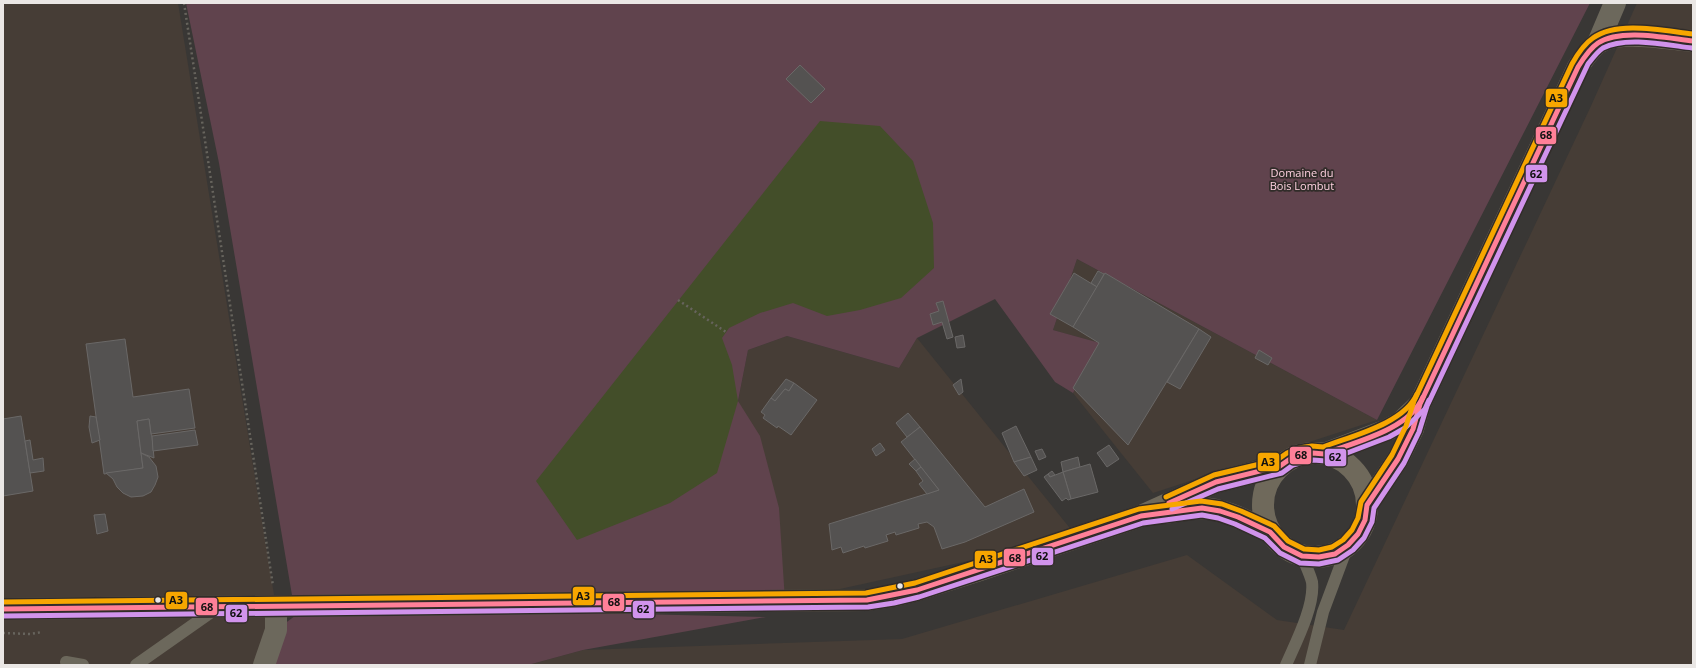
<svg xmlns="http://www.w3.org/2000/svg" width="1696" height="668" font-family="'Open Sans',sans-serif">
<rect width="100%" height="100%" fill="#393735"/>
<g fill="#463d36">
<path d="M3,3H178L276,607L264,665H3Z"/>
<path d="M1637,3H1693V665H528L583,650L902,639L1187,555L1277,620L1344,630L1591,106Z"/>
<path d="M1077,259L1377,420L1153,493L1073,393L1099,343L1053,330Z"/>
<path d="M787,336L899,368L917,338L1077,537L785,601L738,401L748,350Z"/>
</g>
<path fill="#60434d" d="M186,3H1590L1377,420L1077,259L1053,330L1100,343L1073,393L1055,382L995,299L917,338L899,368L787,336L748,350L738,401L760,436L779,508L785,601L328,607L766,617L583,650L528,665H256L276,630L307,607H294L219,163Z"/>
<path fill="#434e29" d="M820,121L880,126L913,161L933,223L934,268L901,298L860,310L827,316L793,303L760,313L729,328L722,338L732,365L738,401L717,473L670,503L577,540L536,481Z"/>
<g fill="#545251" stroke="#6a6867">
<path d="M800,65L825,89L811,103L786,79Z"/>
<path d="M1098,271L1104,274L1097,287L1091,283Z"/>
<path d="M1074,273L1097,287L1073,327L1050,314Z"/>
<path d="M1105,273L1199,329L1128,445L1073,388L1099,343L1073,327Z"/>
<path d="M943,301L953,337L947,339L942,322L933,325L930,314L939,311L936,303Z"/>
<path d="M1199,329L1211,337L1180,389L1167,382Z"/>
<path d="M963,335L965,347L957,348L955,337Z"/>
<path d="M125,339L133,397L189,389L195,428L151,434L149,419L137,421L143,468L104,474L86,344Z"/>
<path d="M1259,350L1272,358L1268,365L1255,358Z"/>
<path d="M786,379L794,383L789,391L785,389L775,401L771,398Z"/>
<path d="M961,379L963,392L959,395L953,385Z"/>
<path d="M794,383L817,400L791,435L778,426L777,428L763,418L765,415L761,412L771,398L775,401L785,389L789,391Z"/>
<path d="M908,413L920,427L907,437L896,423Z"/>
<path d="M21,416L33,491L3,496V419Z"/>
<path d="M90,416L96,417L100,440L92,443L89,427Z"/>
<path d="M149,419L151,434L152,436L154,458L141,453L137,421Z"/>
<path d="M1016,426L1031,457L1014,462L1002,433Z"/>
<path d="M920,427L985,507L1024,489L1034,512L965,542L942,549L934,527L927,522L918,524L919,528L896,535L895,532L886,535L888,541L865,548L864,546L843,553L841,547L832,550L829,524L939,490L901,442Z"/>
<path d="M195,430L198,445L153,451L152,436Z"/>
<path d="M30,440L33,460L43,458L44,471L30,473L25,441Z"/>
<path d="M880,443L885,450L876,456L872,449Z"/>
<path d="M1109,445L1119,459L1107,467L1097,453Z"/>
<path d="M1042,449L1046,457L1039,460L1035,451Z"/>
<path d="M141,453L149,457L156,466L158,477L155,485L151,492L143,496L131,497L123,493L117,487L113,479L106,473L143,468Z"/>
<path d="M1031,457L1037,470L1024,476L1014,462Z"/>
<path d="M1078,457L1080,467L1063,472L1061,462Z"/>
<path d="M915,459L921,467L916,471L909,464Z"/>
<path d="M1090,464L1098,492L1071,499L1063,472Z"/>
<path d="M921,467L939,490L927,494L919,484L923,481L916,471Z"/>
<path d="M1052,471L1055,475L1050,477L1048,474Z"/>
<path d="M1063,472L1071,499L1068,500L1066,498L1062,501L1044,477L1048,474L1050,477Z"/>
<path d="M105,514L108,531L97,534L94,515Z"/>
</g>
<g fill="none" stroke-linecap="round" stroke-linejoin="round">
<g stroke="#67645d" stroke-width="2.5" stroke-dasharray="2 3" stroke-linecap="butt">
<path d="M184,3L273,586"/>
<path d="M678,300L726,332"/>
<path d="M3,633L30,634L42,632"/>
</g>
<g stroke="#6c685c" stroke-width="12">
<path d="M66,662L83,665"/>
<path d="M136,665L217,608"/>
<path d="M1286,665C1295,644 1315,606 1312,582C1310,574 1305,564 1302,556"/>
<path d="M1310,665L1323,612L1348,545"/>
</g>
<g stroke="#6c685c" stroke-width="22">
<path d="M1598,43L1615,3"/>
<path d="M264,665L276,630V607"/>
</g>
<g stroke="#6f695b" stroke-width="22">
<circle cx="1315" cy="505" r="52"/>
<path d="M1324,454L1387,430L1400,423L1420,404"/>
<path d="M1367,505L1398,459L1413,429L1420,404L1578,67C1584,58 1590,49 1598,43C1619,29 1668,39 1693,41"/>
<path d="M1162,513C1175,512 1189,508 1202,508C1226,509 1248,522 1270,532"/>
<path d="M3,609L867,600L893,596L917,590L980,570L1141,516L1216,482L1280,466"/>
</g>
<g stroke="#312c29" stroke-width="8">
<g id="bus-1">
<path d="M1169,503L1216,482L1280,466L1290,459L1301,455L1313,453L1324,454C1355,442 1409,430 1423,397"/>
<path d="M3,609L867,600L917,590L1141,516L1202,508L1220,511L1238,517L1270,532L1284,547L1302,556L1319,557L1335,554L1348,545L1358,534L1365,520L1367,505L1398,459L1413,429L1420,404L1578,67C1583,59 1589,49 1598,43C1621,28 1666,38 1693,41"/>
</g>
</g>
<g stroke="#312c29" stroke-width="8">
<g id="bus-2">
<path d="M1172,509L1218,489L1282,473L1293,465L1303,462L1313,460L1326,461L1389,437L1405,428L1425,409L1429,400"/>
<path d="M3,616L868,607L894,603L919,597L1143,523L1202,515L1218,518L1235,524L1265,538L1280,553L1300,563L1319,564L1338,560L1353,550L1364,538L1372,522L1374,508L1404,463L1419,432L1427,406L1588,64C1592,59 1597,52 1603,48C1626,36 1667,45 1692,48"/>
</g>
</g>
<g stroke="#312c29" stroke-width="8">
<g id="bus-3">
<path d="M1166,497L1214,475L1277,460L1287,453L1299,448L1312,446L1323,447C1351,436 1404,424 1417,394"/>
<path d="M3,602L866,593L915,583L1139,509L1201,501L1222,504L1241,511L1274,526L1288,541L1304,549L1319,550L1332,547L1343,540L1352,530L1358,518L1361,502L1392,455L1406,426L1414,401L1572,64C1577,55 1584,44 1593,38C1618,20 1665,31 1693,34"/>
</g>
</g>
<use href="#bus-1" stroke="#ff8098" stroke-width="5"/>
<use href="#bus-2" stroke="#d193ec" stroke-width="5"/>
<use href="#bus-3" stroke="#f7a600" stroke-width="5"/>
</g>
<g fill="#eae7e5" stroke="#312c29" stroke-width="1.5">
<circle cx="900" cy="586" r="3.5"/>
<circle cx="158" cy="600" r="3.5"/>
</g>
<g text-anchor="middle" stroke-width="3.5" stroke-linejoin="round" paint-order="stroke">
<g font-size="11" fill="#fed0df" stroke="#312c29">
<text x="1302" y="177">Domaine du<tspan x="1302" dy="13">Bois Lombut</tspan></text>
</g>
</g>
<g stroke="#312c29" stroke-width="1.5">
<rect x="1545" y="88" width="23" height="20" rx="4" fill="#f7a600"/>
<rect x="1535" y="126" width="22" height="19" rx="4" fill="#ff8098"/>
<rect x="1525" y="164" width="23" height="19" rx="4" fill="#d193ec"/>
<rect x="1289" y="446" width="23" height="19" rx="4" fill="#ff8098"/>
<rect x="1324" y="448" width="23" height="19" rx="4" fill="#d193ec"/>
<rect x="1257" y="452" width="23" height="20" rx="4" fill="#f7a600"/>
<rect x="1031" y="547" width="23" height="19" rx="4" fill="#d193ec"/>
<rect x="1003" y="548" width="23" height="19" rx="4" fill="#ff8098"/>
<rect x="974" y="550" width="23" height="19" rx="4" fill="#f7a600"/>
<rect x="572" y="586" width="23" height="20" rx="4" fill="#f7a600"/>
<rect x="165" y="591" width="23" height="19" rx="4" fill="#f7a600"/>
<rect x="602" y="593" width="23" height="19" rx="4" fill="#ff8098"/>
<rect x="195" y="597" width="23" height="19" rx="4" fill="#ff8098"/>
<rect x="632" y="600" width="23" height="19" rx="4" fill="#d193ec"/>
<rect x="225" y="604" width="23" height="19" rx="4" fill="#d193ec"/>
</g>
<g font-size="11" text-anchor="middle" font-weight="bold" fill="#111">
<text x="1556" y="102">A3</text>
<text x="1546" y="139">68</text>
<text x="1536" y="178">62</text>
<text x="1301" y="459">68</text>
<text x="1335" y="461">62</text>
<text x="1268" y="466">A3</text>
<text x="1042" y="560">62</text>
<text x="1015" y="562">68</text>
<text x="986" y="563">A3</text>
<text x="583" y="600">A3</text>
<text x="176" y="604">A3</text>
<text x="614" y="606">68</text>
<text x="207" y="611">68</text>
<text x="643" y="613">62</text>
<text x="236" y="617">62</text>
</g>
<rect width="1696" height="668" fill="none" stroke="#eae7e5" stroke-width="8"/>
</svg>
